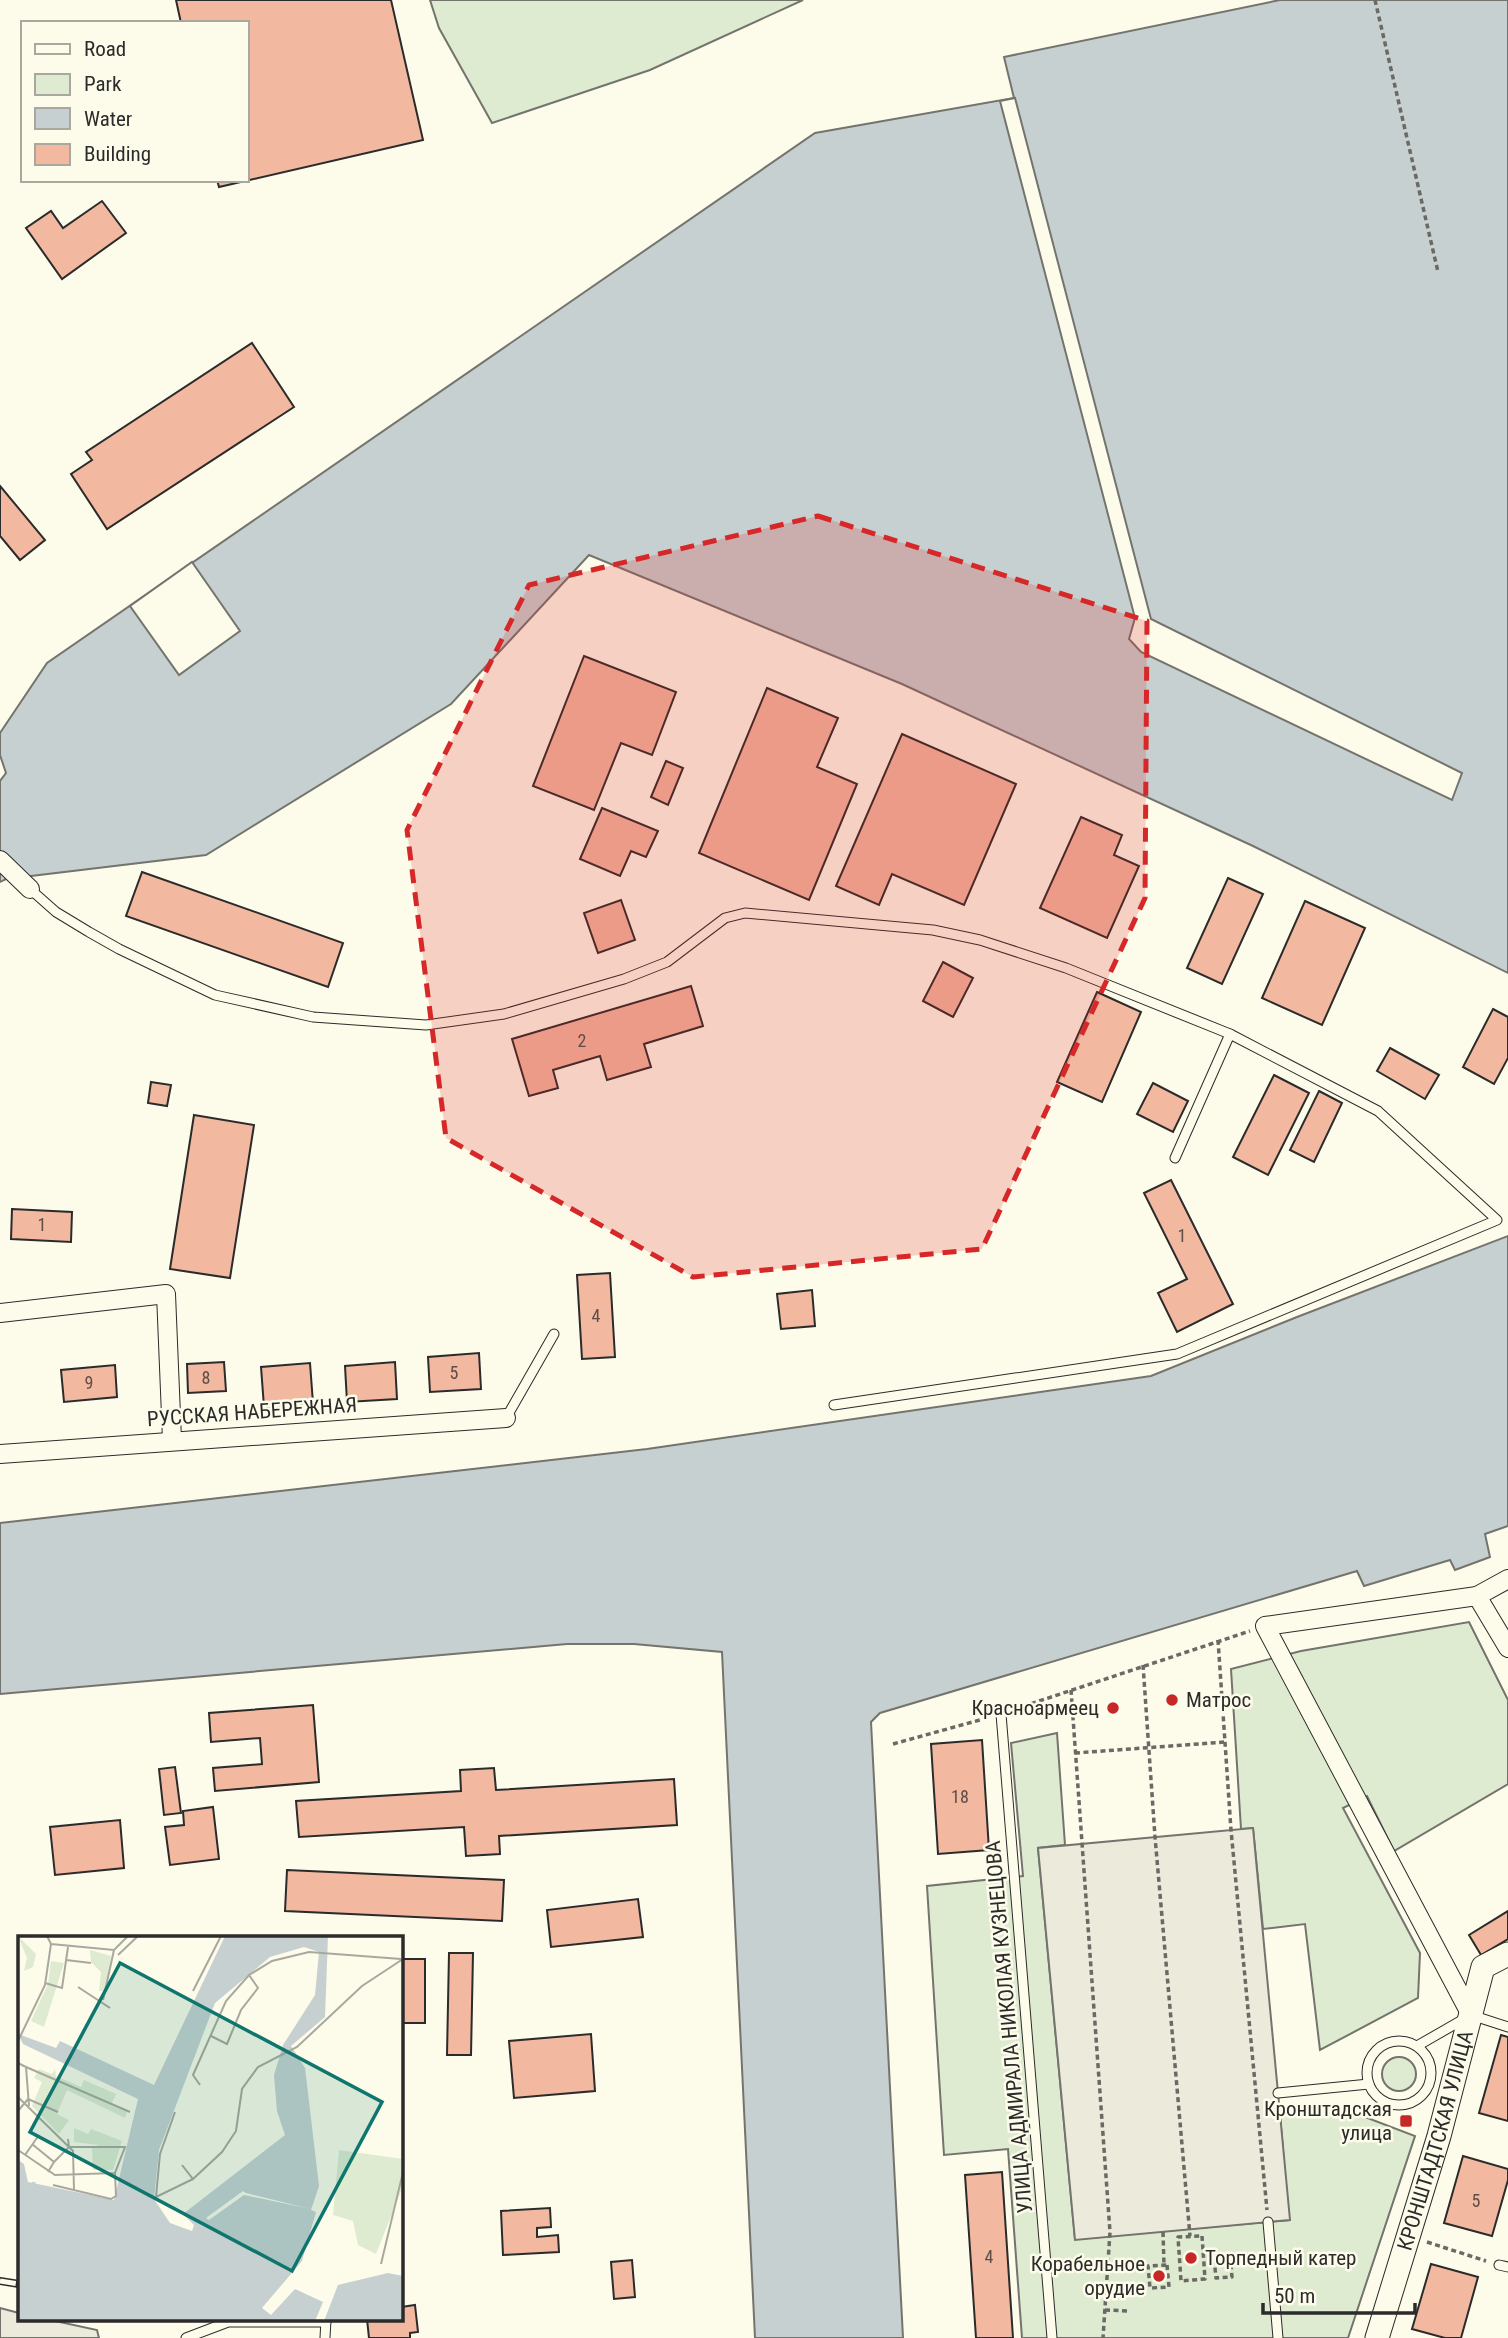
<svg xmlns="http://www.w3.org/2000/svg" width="1508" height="2338" font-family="'Roboto Condensed',sans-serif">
<rect width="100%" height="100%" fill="#fdfbea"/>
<g fill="#deebd1" stroke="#74746e" stroke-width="2">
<path d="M430,0H803L650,70L492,123L439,28Z"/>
<path d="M1469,1622L1508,1700V1784L1394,1851L1367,1796L1343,1808L1420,1953L1418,1998L1320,2050L1305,1924L1263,1929L1253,1828L1241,1829L1231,1669L1301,1651Z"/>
<path d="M1057,1733L1065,1845L1038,1848L1075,2239L1289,2220L1280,2115L1352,2112L1415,2136L1348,2338H1022L1008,2149L944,2155L927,1886L1023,1876L1011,1743Z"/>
<circle cx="1399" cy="2074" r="17"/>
</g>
<g fill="#eceadb" stroke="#74746e" stroke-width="2">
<path d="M1253,1828L1290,2220L1075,2240L1038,1848Z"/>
<path d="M0,2308L19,2313V2319H46L97,2330L99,2338H0Z"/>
</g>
<g fill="#c7d0d0" stroke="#74746e" stroke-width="2">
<path d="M1280,0H1508V973L1253,846L902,684L589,555L451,704L206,855L6,879L0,882V781L6,773L0,755V733L47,663L815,133L1014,98L1004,57Z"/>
<path d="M1508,1236V1526L1485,1534L1490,1557L1455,1570L1450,1560L1364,1586L1357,1571L880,1713L871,1722L903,2338H755L722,1652L634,1644H567L0,1694V1523L647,1449L1151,1376L1297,1317Z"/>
</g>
<g fill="#fdfbea" stroke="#74746e" stroke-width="2">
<path d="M1015,98L1151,619L1462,773L1452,800L1141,652L1129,639L1135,618L1000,101Z"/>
<path d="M192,562L240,631L179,675L130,606Z"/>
</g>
<g fill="#f2b8a0" stroke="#2b2b2b" stroke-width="2">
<path d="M176,0H391L423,140L219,187L217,180H247V23H181Z"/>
<path d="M102,201L126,233L62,279L26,228L51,211L63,228Z"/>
<path d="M252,343L294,407L107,529L71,474L92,460L86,452Z"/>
<path d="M0,486L45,540L20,560L0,536Z"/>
<path d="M584,656L676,692L652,755L621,743L594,810L533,786Z"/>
<path d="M767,688L838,718L817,767L857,784L809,900L699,853Z"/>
<path d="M902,734L1016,784L964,905L892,874L879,905L836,886Z"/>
<path d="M666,761L683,768L668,805L651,797Z"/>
<path d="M602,808L658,831L646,857L631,851L620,876L580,859Z"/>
<path d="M1081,817L1122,835L1114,855L1139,866L1107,938L1040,908Z"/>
<path d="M142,872L343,943L328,987L126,916Z"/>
<path d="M1228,878L1263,894L1222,984L1187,968Z"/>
<path d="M621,900L635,940L598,953L584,913Z"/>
<path d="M1305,901L1365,928L1322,1025L1262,998Z"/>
<path d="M943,962L973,978L953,1017L923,1001Z"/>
<path d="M691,986L703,1026L644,1044L651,1067L607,1080L600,1056L553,1070L558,1088L529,1096L512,1039Z"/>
<path d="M1097,992L1141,1012L1102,1102L1057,1082Z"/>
<path d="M1493,1009L1508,1017V1058L1494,1084L1463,1067Z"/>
<path d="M1390,1048L1439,1075L1425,1099L1377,1071Z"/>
<path d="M1274,1075L1309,1093L1268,1175L1233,1157Z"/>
<path d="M151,1082L171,1085L167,1106L148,1103Z"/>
<path d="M1153,1083L1188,1101L1173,1132L1137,1114Z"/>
<path d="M1319,1091L1342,1103L1314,1162L1290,1150Z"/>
<path d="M194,1115L254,1125L230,1278L170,1269Z"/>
<path d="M1171,1180L1233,1304L1177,1332L1158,1293L1187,1279L1144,1193Z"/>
<path d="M12,1209L72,1212L71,1242L11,1239Z"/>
<path d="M610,1273L615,1357L582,1359L577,1275Z"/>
<path d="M812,1290L815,1326L781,1329L777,1294Z"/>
<path d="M479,1353L481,1389L430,1392L428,1357Z"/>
<path d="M224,1362L226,1391L188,1393L187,1364Z"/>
<path d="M395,1362L397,1399L347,1402L345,1366Z"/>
<path d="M310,1363L313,1403L264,1407L261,1367Z"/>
<path d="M115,1365L117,1397L64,1402L61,1370Z"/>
<path d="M313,1705L319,1782L215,1791L213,1768L262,1764L260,1738L211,1742L209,1713Z"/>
<path d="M982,1740L989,1850L938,1854L931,1744Z"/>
<path d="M175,1767L181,1813L164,1815L159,1769Z"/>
<path d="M494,1768L496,1790L674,1779L677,1825L499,1836L500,1854L466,1856L464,1827L299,1837L296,1801L461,1791L460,1770Z"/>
<path d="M213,1807L219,1859L170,1865L165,1827L184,1825L183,1811Z"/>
<path d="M120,1820L124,1868L55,1875L50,1827Z"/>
<path d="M287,1870L504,1880L502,1921L285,1911Z"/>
<path d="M638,1899L643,1937L551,1947L547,1910Z"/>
<path d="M1508,1911V1939L1481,1955L1469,1935Z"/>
<path d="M449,1953H473L471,2055H447Z"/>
<rect x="401" y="1959" width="24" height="64"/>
<path d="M591,2034L595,2091L514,2098L509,2041Z"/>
<path d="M1501,2035L1508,2037V2121L1479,2113Z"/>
<path d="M1463,2156L1508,2169V2180L1492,2236L1444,2223Z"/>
<path d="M1002,2172L1013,2338H976L965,2175Z"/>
<path d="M550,2208L551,2227L537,2228V2237L558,2235L559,2252L503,2255L501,2211Z"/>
<path d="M632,2260L635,2297L614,2299L611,2262Z"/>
<path d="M1431,2264L1478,2277L1461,2338H1445L1412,2329Z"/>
<path d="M415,2305L418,2332L410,2333V2338H369L367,2319H401V2307Z"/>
</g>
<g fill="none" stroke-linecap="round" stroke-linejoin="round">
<g stroke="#2b2b2b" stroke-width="11">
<g id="service">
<path d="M30,889L56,912L89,932L119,949L215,995L313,1017L426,1025L504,1014L624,979L667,962L725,918L745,913L933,930L980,940L1066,968L1230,1034L1175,1158"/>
<path d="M834,1405L1177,1354L1497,1220L1378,1111L1230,1034"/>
<path d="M506,1418L554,1334"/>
<path d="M1001,1714L1052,2338"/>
<circle cx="1399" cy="2073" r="32"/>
<path d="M1417,2046L1471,2015L1508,2027"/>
<path d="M1278,2093L1369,2084"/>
<path d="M1268,2222L1278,2338"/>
<path d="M1499,2265L1508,2267"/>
<path d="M186,2338L228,2322H326"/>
<path d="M325,2338L326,2319"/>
</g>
</g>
<g stroke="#2b2b2b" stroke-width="20">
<g id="minor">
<path d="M0,860L30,889"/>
<path d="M0,1313L166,1294L172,1440"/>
<path d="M0,1454L506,1418"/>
<path d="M1477,1596L1508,1648"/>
<path d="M1471,2015L1265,1626L1477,1596L1508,1579"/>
</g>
</g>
<g stroke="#2b2b2b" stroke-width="25">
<g id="tertiary">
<path id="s1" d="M1377,2338L1439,2136L1483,1967L1508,1954"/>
</g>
</g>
<g stroke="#6a6964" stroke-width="3.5" stroke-dasharray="5 3.5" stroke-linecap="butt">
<path d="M1375,0L1438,272"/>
<path d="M1218,1640L1231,1830L1267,2210"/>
<path d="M1143,1665L1155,1837L1190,2236"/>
<path d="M1071,1690L1110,2232L1103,2338"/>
<path d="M1015,1709L1250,1631"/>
<path d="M893,1744L987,1718"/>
<path d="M1075,1753L1225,1742"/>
<path d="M1163,2232L1164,2265"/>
<path d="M1202,2236L1205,2279L1181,2281L1178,2237Z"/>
<path d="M1427,2242L1486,2261"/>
<path d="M1230,2256L1232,2277L1216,2278L1214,2258Z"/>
<path d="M1167,2265L1169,2287L1150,2288L1148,2266Z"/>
<path d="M1105,2310L1128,2311"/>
</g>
<use href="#service" stroke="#fdfbea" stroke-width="9"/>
<use href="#minor" stroke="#fdfbea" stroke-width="18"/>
<use href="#tertiary" stroke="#fdfbea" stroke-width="23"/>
<g stroke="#2b2b2b" stroke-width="8">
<path id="rail" d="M0,2281L19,2284"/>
</g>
<use href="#rail" stroke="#fdfbea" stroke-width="5" stroke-dasharray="16" stroke-linecap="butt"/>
</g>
<path fill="#d62828" fill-opacity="0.2" stroke="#d62828" stroke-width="5" stroke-dasharray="14 9" stroke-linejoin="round" d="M818,516L1147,621L1145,898L982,1249L693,1277L446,1138L407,830L529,585Z"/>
<g fill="#c62828" stroke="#fdfbea" stroke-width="2.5">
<circle cx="1172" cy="1700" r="7"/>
<circle cx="1113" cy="1708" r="7"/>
<rect x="1399" y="2114" width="14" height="14" rx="3.5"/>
<circle cx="1191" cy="2258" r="7"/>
<circle cx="1159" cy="2276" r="7"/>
</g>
<g text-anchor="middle" stroke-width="5" stroke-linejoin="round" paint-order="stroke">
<g font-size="18" fill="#5d4e48">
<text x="582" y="1047">2</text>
<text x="42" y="1231">1</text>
<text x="1182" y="1242">1</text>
<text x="596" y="1322">4</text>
<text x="454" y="1379">5</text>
<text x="206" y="1384">8</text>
<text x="89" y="1389">9</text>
<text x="960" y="1803">18</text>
<text x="1476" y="2207">5</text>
<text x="989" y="2263">4</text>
</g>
<g font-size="21" fill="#2b2b2b" stroke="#fdfbea">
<text transform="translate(252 1412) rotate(-4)" y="7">РУССКАЯ НАБЕРЕЖНАЯ</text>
<text transform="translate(1009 2027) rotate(-95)" y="7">УЛИЦА АДМИРАЛА НИКОЛАЯ КУЗНЕЦОВА</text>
<text dy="7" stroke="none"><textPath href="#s1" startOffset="206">КРОНШТАДТСКАЯ УЛИЦА</textPath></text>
</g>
<g font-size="21" fill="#2b2b2b" stroke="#fdfbea" text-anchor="end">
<text x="1186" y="1707" text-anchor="start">Матрос</text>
<text x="1099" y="1715">Красноармеец</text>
<text x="1392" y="2116">Кронштадская<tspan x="1392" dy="24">улица</tspan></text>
<text x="1205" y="2265" text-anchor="start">Торпедный катер</text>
<text x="1145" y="2271">Корабельное<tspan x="1145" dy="24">орудие</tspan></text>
</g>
</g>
<g transform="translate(18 1936)">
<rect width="385" height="385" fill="#fdfbea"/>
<path d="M0,0L18,18L15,31L6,35L9,22ZM72,14L93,20L87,55H81L83,36L73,26ZM33,25L46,27L26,91L13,85L30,48ZM21,133L34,138L37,133L38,140L63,151L66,144L98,158L93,169L109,176L107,182L49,154L39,178L51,184L41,198L14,170L24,146L16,142ZM56,192L70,198L73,193L104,205L95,234H75L74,212L81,209L56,206ZM321,214L385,223V250L358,318L340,309L335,285L315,279Z" fill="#deebd1"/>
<path d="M207,0H310L307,81L273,110L287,132L301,250L293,274L298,276L284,325L244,372L253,379L277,353L305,366L297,385H0V224L6,228L10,246L96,264L120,163L5,108L0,98L38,112L42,105L136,149ZM286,11L301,16L297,59L265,109L256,139L259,175L267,199L165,278L176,289L174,295L152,287L136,263L141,214L197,67L252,21ZM370,337L385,340V385H306L320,349Z" fill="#c7d0d0" fill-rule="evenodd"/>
<path d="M225,255L228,257L293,273L226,259L191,284L188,282Z" fill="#fdfbea"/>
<path fill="none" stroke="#c7d0d0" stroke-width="3.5" d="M0,316L12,288L16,246M0,362L21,385"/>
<path fill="none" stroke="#a9a89e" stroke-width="2" d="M33,8L96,14L110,0M100,19L120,0M48,24L73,27M27,47L44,52L50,11M60,51L92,72M175,55L203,0M85,64L96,14M193,100L209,108L223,74L240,52L231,39M0,105L27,49L33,8L29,0M0,127L8,131L11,170M8,131L112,176M182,149L175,139L208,65L231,39L254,25L291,16L383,23M0,161L55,215L56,254M0,175L10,163L40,176M157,176L142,218L138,261L175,243M14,208L36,226L30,236M0,214L37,239L97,237M7,219L21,199M36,226L51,211L50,203M164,229L175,243L204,216L218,195L224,153L240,131L279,111L344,50L385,23M35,249L93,263L98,260L97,237L107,211H51M363,328L385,236"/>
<path fill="#0f766e" fill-opacity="0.15" stroke="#0f766e" stroke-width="3.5" d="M102,27L364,166L274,335L12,196Z"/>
<rect width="385" height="385" fill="none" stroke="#2b2b2b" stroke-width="3.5"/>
</g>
<rect x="21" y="21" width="228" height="161" fill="#fdfbea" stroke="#a9a89e" stroke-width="2"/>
<rect x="35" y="44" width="35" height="10" fill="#fdfbea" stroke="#a9a89e" stroke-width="2"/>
<text x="84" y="56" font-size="21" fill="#2b2b2b">Road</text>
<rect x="35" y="74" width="35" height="21" fill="#deebd1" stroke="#a9a89e" stroke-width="2"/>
<text x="84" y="91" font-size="21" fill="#2b2b2b">Park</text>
<rect x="35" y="108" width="35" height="21" fill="#c7d0d0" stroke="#a9a89e" stroke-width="2"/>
<text x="84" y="126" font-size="21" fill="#2b2b2b">Water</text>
<rect x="35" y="144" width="35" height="21" fill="#f2b8a0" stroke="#a9a89e" stroke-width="2"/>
<text x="84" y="161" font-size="21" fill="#2b2b2b">Building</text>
<path d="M1263 2303v10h152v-10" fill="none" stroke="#2b2b2b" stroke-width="3.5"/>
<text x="1274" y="2303" font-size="21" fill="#2b2b2b" stroke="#fdfbea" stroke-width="5" paint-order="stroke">50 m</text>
</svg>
